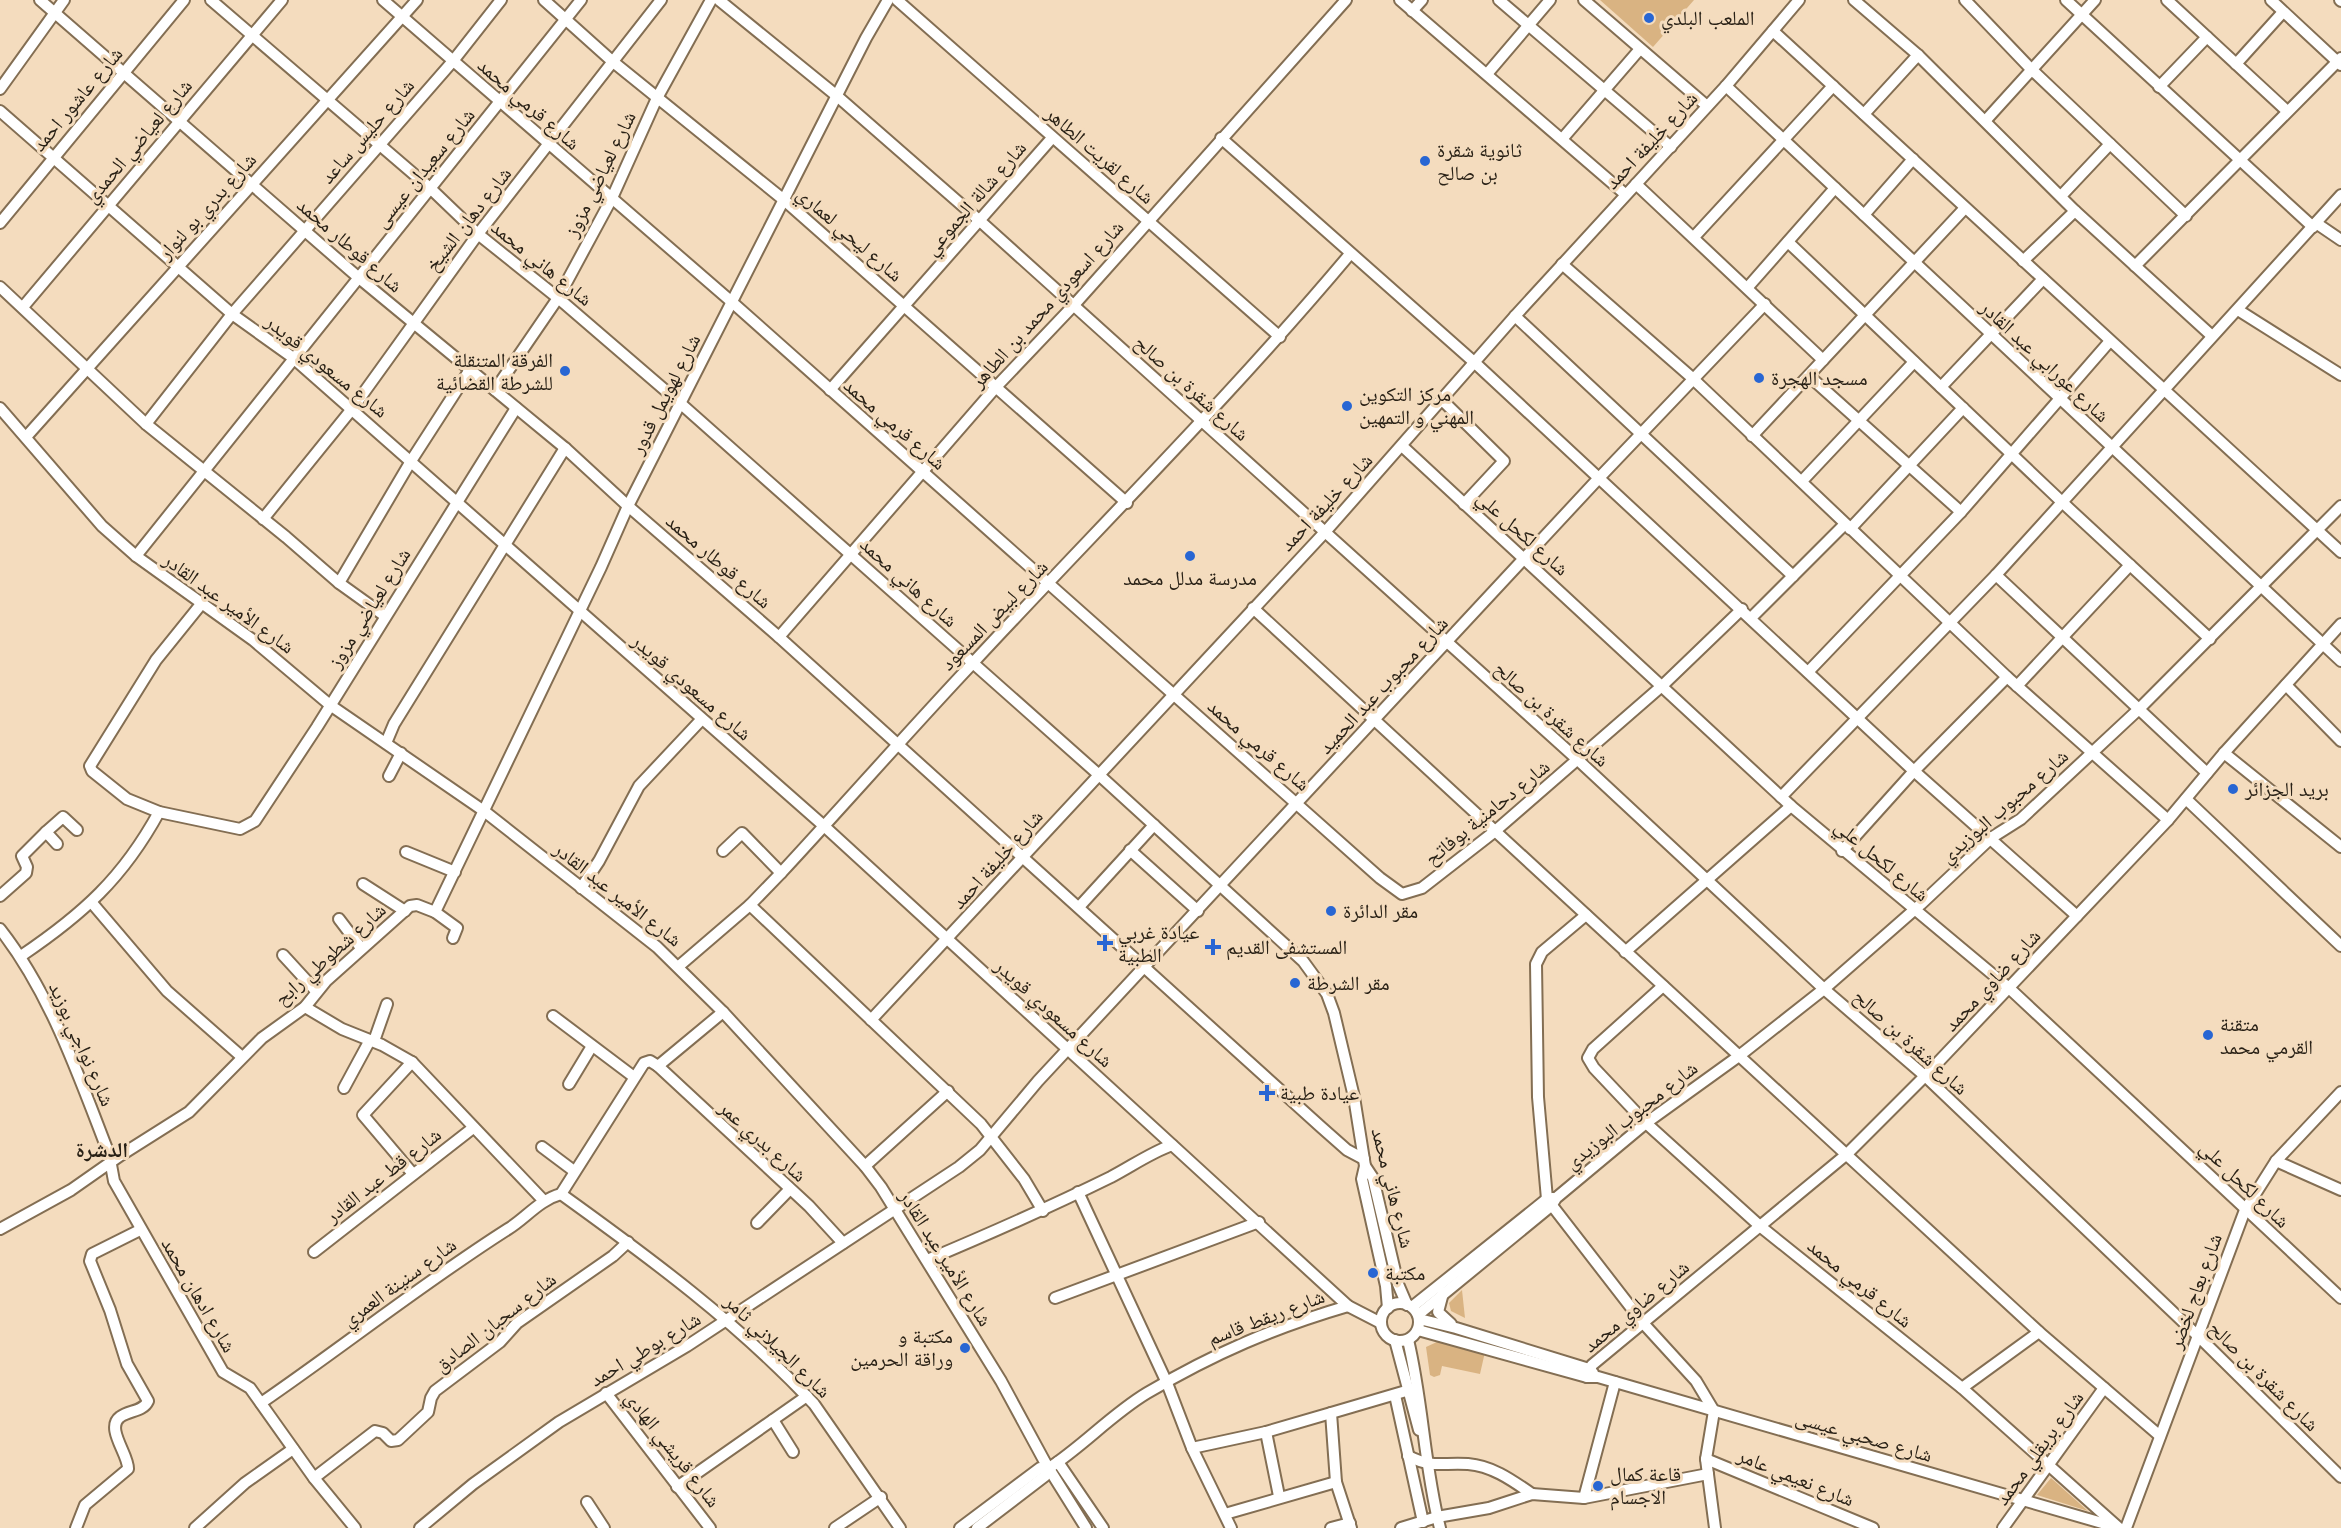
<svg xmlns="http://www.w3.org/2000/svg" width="2341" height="1528" font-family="'Space Grotesk','Noto Naskh Arabic',sans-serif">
<rect width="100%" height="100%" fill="#f4dcbe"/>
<g fill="#d9b382">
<path d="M1600,0H1694L1653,47Z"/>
<path d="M1462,1290L1465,1318L1451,1311L1449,1303Z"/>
<path d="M1439,1341L1485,1352L1480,1374L1442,1366L1440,1375L1434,1377L1430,1375L1426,1347Z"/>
<path d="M2051,1478L2088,1511L2037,1495Z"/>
</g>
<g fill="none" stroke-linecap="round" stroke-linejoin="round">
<g stroke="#836e53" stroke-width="14">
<g id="minor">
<path d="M40,0L359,278L565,448L628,506L779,637L1321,1127L1347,1150L1364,1159"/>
<path d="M211,0L430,188L478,234L558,298L680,403L1098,774L1303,961L1327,994L1334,1013L1354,1097L1365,1166L1373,1178L1398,1284L1407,1305"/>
<path d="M383,0L733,303L1380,878L1402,894L1422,888L1494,832L1663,685L1742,609"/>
<path d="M544,0L612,61L784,200L1127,503"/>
<path d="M719,0L837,96L980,221L1578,760L1824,989L1925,1076L2198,1336L2341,1477"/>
<path d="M897,0L1280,337"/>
<path d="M1400,0L1625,194"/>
<path d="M1499,0L1671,147"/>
<path d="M1584,0L1707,106"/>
<path d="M1854,0L1918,55L2075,211L2212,336"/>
<path d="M1965,0L2031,69L2186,216"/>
<path d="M2066,0L2313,227"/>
<path d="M2167,0L2287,111"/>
<path d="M2271,0L2341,65"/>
<path d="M2340,0L2341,1"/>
<path d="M1412,11L1422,0"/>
<path d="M1773,31L2341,552"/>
<path d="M2236,64L2283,12"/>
<path d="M1487,74L1550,0"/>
<path d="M1726,86L2341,661"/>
<path d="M2159,87L2207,37"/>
<path d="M0,89L64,0"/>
<path d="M0,111L232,314L292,357L824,826L1348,1306L1381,1323"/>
<path d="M1864,114L1918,55"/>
<path d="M1986,120L2095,0"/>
<path d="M1221,138L1474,362L1914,771L2077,916"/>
<path d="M1563,138L1640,49"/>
<path d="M1636,184L1823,360"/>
<path d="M2061,196L2110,144"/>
<path d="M1864,215L1913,159"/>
<path d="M0,223L184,0"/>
<path d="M2316,223L2341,240"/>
<path d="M1694,237L1833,86"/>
<path d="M1788,242L2063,503L2210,639"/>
<path d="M2023,261L2075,211"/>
<path d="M1562,264L1690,376L2007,677L2168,820"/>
<path d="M2135,266L2341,58"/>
<path d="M0,287L146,424L286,537L339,583L385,616"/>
<path d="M1748,287L1835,188"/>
<path d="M23,307L282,0"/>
<path d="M2238,310L2341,375"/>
<path d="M1515,316L1793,576"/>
<path d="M1809,376L1961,512"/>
<path d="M1941,387L2043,279"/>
<path d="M495,390L558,298L612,198L657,98L711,0"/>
<path d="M830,390L1052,138"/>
<path d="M1442,400L1504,461L1464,504"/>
<path d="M0,408L102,526L136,556L253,640L330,705L484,811L657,947L723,1012L865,1166L881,1187L1001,1381L1046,1464L1086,1528"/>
<path d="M146,424L232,314L453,61L501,0"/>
<path d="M1752,436L1965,208"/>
<path d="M26,437L417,0"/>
<path d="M1402,446L1791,806L2009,988L2341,1298"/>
<path d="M1802,481L1914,362"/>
<path d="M263,519L352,409L478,234L661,0"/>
<path d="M1850,529L1963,408"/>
<path d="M136,556L581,0"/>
<path d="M1996,575L2207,773"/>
<path d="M339,583L411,461L471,368"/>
<path d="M202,603L156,660L90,766L92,771L127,799L159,812L240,829L255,821L317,727L516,408"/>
<path d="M1253,608L2039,1332L2160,1436"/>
<path d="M1751,618L1845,524"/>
<path d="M779,637L996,387L1074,305L1346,0"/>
<path d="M1808,672L1961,512L2110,341"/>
<path d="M2286,685L2341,741"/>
<path d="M2017,686L2130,565"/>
<path d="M386,743L394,724L565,448"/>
<path d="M2224,753L2341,847"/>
<path d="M389,776L401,753"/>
<path d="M1781,797L1996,575L2341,195"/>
<path d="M2186,799L2341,946"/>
<path d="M46,832L63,817L77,830"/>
<path d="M1130,850L1198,911"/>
<path d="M723,851L742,833L781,873"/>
<path d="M1842,851L1914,771L2007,677"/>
<path d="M406,852L455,872"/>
<path d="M363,884L405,911"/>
<path d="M581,888L599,861L639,786L701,720"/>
<path d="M0,896L26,873L27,867L22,856L46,832L57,844"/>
<path d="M92,903L167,991L242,1057"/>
<path d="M750,905L981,1124L1024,1179L1043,1211"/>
<path d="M1079,907L1154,825"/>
<path d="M435,912L457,928L453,938"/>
<path d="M1586,915L1542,952L1536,964L1538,1097L1547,1199L1643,1323L1696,1381L1714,1411L1706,1459L1715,1528"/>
<path d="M339,919L361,948"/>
<path d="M0,929C51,994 79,1077 109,1154L114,1181L223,1372L250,1388L314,1478L355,1528"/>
<path d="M1625,952L1791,806"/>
<path d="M283,955L316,991"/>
<path d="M21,956C83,914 123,878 159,812"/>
<path d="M679,966L750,905L781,873C845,804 907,733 971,665C1098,528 1230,397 1350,254"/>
<path d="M1663,986L1593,1049L1588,1058L1594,1068L1646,1123L1761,1227L1962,1388L2119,1528"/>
<path d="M305,1007L342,1029L382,1045L412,1062L544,1201"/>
<path d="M553,1016L634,1077"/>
<path d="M871,1020L1326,531L1515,316L1726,86L1799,0"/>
<path d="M374,1041L387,1004"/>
<path d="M412,1062L363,1115L413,1174"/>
<path d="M658,1066L809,1206L843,1243"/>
<path d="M569,1084L592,1046"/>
<path d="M344,1088L370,1040"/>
<path d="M542,1147L574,1171"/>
<path d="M2276,1161L2341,1190"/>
<path d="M865,1166L948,1091"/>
<path d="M1365,1166L1362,1179L1386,1286L1388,1308"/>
<path d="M1078,1192L1167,1383L1192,1448L1231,1528"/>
<path d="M561,1194C650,1258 738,1323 814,1404L900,1528"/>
<path d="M561,1194L644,1063L650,1061L658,1066L723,1012"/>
<path d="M757,1223L790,1189"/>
<path d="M0,1229L71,1190L121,1155L189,1112L262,1038L305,1007L326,981L410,906L417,905L435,912L601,567L628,506L866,38L888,0"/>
<path d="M314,1252L473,1128"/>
<path d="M927,1260C989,1234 1050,1207 1111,1177C1132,1166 1150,1153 1172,1145"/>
<path d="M1443,1293L1438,1312L1451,1324"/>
<path d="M1055,1298L1259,1222"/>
<circle cx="1400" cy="1322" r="19"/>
<path d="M1412,1307L1547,1199L1553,1198"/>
<path d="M1418,1315L1551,1206L1556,1198L1646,1123L1739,1056L1824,989L1921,904L1991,838L2021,819L2139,709L2341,506"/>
<path d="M1419,1319L1456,1328L1589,1369L1593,1373"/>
<path d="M1418,1330L1587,1377H1598L2116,1527"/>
<path d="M1395,1340L1419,1430"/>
<path d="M1408,1340C1423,1402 1424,1466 1440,1528"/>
<path d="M1587,1377L1592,1365L1847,1154L1925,1076L2168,820L2224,753L2341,624"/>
<path d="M1962,1388L2039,1332"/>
<path d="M606,1393L710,1528"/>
<path d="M1395,1395L1423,1522"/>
<path d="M261,1403C344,1346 423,1283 508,1229C526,1218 539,1200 561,1194"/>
<path d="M773,1420L793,1452"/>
<path d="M1266,1432L1279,1496"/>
<path d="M1192,1448L1266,1432L1331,1413"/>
<path d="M1408,1456C1434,1469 1442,1462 1468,1464C1493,1466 1513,1481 1532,1494"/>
<path d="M1706,1459L1873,1528"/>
<path d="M1058,1462L1103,1528"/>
<path d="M314,1478L375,1431L383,1433L391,1441L398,1440L428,1412L431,1398L435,1391L500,1342L517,1323L613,1256L628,1242"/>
<path d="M677,1487L807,1396"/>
<path d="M1584,1498L1615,1382"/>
<path d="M587,1502L604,1528"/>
<path d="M1225,1514L1336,1482"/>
<path d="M76,1528L85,1505L128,1469C129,1455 105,1428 120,1417C129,1410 143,1412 148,1401L127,1364L110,1310L90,1261L92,1254L140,1230"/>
<path d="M195,1528L245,1483L293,1449"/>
<path d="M420,1528L473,1484L559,1422L687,1346L959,1167L980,1150L1038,1081L1598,479L1765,304"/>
<path d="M835,1528L881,1497"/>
<path d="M960,1528L1040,1468H1049"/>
<path d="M977,1528L1045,1476L1049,1468C1083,1446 1112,1414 1147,1393C1215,1353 1273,1328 1348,1306"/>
<path d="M1331,1528L1350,1523"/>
<path d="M1351,1528L1336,1482L1331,1413L1406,1391"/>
<path d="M1401,1528L1437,1517L1489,1508L1532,1494L1584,1498L1708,1474"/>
<path d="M2003,1528L2104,1388"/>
<path d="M2126,1528L2245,1210L2276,1161L2341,1092"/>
</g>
</g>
<use href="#minor" stroke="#fff" stroke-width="10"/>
</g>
<g fill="#2866d3" stroke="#f4dcbe" stroke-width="2">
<circle cx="1649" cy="18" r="6"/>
<circle cx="1425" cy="161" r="6"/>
<circle cx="565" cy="371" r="6"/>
<circle cx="1759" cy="378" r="6"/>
<circle cx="1347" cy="406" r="6"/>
<circle cx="1190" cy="556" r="6"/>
<circle cx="2233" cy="789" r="6"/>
<circle cx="1331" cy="911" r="6"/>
<path d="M1102 934h6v6h6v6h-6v6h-6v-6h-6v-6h6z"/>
<path d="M1210 938h6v6h6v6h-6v6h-6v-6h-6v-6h6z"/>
<circle cx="1295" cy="983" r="6"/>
<circle cx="2208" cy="1035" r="6"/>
<path d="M1264 1084h6v6h6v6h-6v6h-6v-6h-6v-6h6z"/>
<circle cx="1373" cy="1273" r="6"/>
<circle cx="965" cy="1348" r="6"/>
<circle cx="1598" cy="1486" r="6"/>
</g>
<g text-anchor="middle" stroke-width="6" stroke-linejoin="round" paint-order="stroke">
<g font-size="20" fill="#292116" stroke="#f4dcbe" text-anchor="start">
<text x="1661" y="25">الملعب البلدي</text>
<text x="1437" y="157">ثانوية شقرة<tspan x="1437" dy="23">بن صالح</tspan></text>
<text x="553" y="367" text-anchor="end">الفرقة المتنقلة<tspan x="553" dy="23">للشرطة القضائية</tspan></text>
<text x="1771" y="385">مسجد الهجرة</text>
<text x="1359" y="401">مركز التكوين<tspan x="1359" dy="23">المهني و التمهين</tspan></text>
<text x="1190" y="585" text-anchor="middle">مدرسة مدلل محمد</text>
<text x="2245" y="796">بريد الجزائر</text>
<text x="1343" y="918">مقر الدائرة</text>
<text x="1118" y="939">عيادة غربي<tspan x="1118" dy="23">الطبية</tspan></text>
<text x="1226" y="954">المستشفى القديم</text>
<text x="1307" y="990">مقر الشرطة</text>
<text x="2220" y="1031">متقنة<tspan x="2220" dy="23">القرمي محمد</tspan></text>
<text x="1280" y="1100">عيادة طبية</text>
<text x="1385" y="1280">مكتبة</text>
<text x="953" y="1343" text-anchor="end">مكتبة و<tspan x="953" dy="23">وراقة الحرمين</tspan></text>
<text x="1610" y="1481">قاعة كمال<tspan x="1610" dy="23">الاجسام</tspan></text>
</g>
<g font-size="20" fill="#292116" stroke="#f4dcbe">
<text transform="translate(77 99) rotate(-50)" y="7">شارع عاشور احمد</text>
<text transform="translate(529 104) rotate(41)" y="7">شارع قرمي محمد</text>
<text transform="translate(367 131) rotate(-49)" y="7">شارع حليس ساعد</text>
<text transform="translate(1651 140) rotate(-47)" y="7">شارع خليفة احمد</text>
<text transform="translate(138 141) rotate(-50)" y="7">شارع لعياضي الحمدي</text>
<text transform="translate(1100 155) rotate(41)" y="7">شارع لقريت الطاهر</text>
<text transform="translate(424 168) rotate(-51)" y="7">شارع سعيدان عيسى</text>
<text transform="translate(600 174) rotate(-64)" y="7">شارع لعياضي مزوز</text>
<text transform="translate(975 198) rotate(-49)" y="7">شارع شالة الجموعي</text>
<text transform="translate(207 206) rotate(-48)" y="7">شارع بدري بو لنوار</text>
<text transform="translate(468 219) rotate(-52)" y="7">شارع دهان الشيخ</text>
<text transform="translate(850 234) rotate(41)" y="7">شارع ليحي لعماري</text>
<text transform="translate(350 245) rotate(41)" y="7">شارع قوطار محمد</text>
<text transform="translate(542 263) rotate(39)" y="7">شارع هاني محمد</text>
<text transform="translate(1047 304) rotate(-48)" y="7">شارع اسعودي محمد بن الطاهر</text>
<text transform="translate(2045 361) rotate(43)" y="7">شارع عورابي عبد القادر</text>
<text transform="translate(327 366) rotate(39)" y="7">شارع مسعودي قويدر</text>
<text transform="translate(1192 388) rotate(42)" y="7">شارع شقرة بن صالح</text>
<text transform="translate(665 394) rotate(-63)" y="7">شارع لهويمل قدور</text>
<text transform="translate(895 424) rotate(41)" y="7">شارع قرمي محمد</text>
<text transform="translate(1326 502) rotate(-47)" y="7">شارع خليفة احمد</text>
<text transform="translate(1523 533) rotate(42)" y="7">شارع لكحل علي</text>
<text transform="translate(719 561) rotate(41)" y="7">شارع قوطار محمد</text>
<text transform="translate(909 582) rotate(42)" y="7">شارع هاني محمد</text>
<text transform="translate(229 603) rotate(36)" y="7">شارع الأمير عبد القادر</text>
<text transform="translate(369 608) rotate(-58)" y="7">شارع لعياضي مزوز</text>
<text transform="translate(994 615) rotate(-46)" y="7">شارع لبيض المسعود</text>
<text transform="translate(1383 685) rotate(-47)" y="7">شارع محبوب عبد الحميد</text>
<text transform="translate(692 687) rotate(41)" y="7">شارع مسعودي قويدر</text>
<text transform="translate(1552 714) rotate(42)" y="7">شارع شقرة بن صالح</text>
<text transform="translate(1259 745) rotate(41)" y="7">شارع قرمي محمد</text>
<text transform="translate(2004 806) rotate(-41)" y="7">شارع محبوب البوزيدي</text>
<text transform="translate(1487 812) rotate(-39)" y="7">شارع دحامنية بوفاتح</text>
<text transform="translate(997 859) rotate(-48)" y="7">شارع خليفة احمد</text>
<text transform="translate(1882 860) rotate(40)" y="7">شارع لكحل علي</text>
<text transform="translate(618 894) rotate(38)" y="7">شارع الأمير عبد القادر</text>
<text transform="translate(330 954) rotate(-42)" y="7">شارع شطوطي رابح</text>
<text transform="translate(1992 980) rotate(-47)" y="7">شارع ضاوي محمد</text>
<text transform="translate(1054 1013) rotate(42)" y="7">شارع مسعودي قويدر</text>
<text transform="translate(1911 1042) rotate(42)" y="7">شارع شقرة بن صالح</text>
<text transform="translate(82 1044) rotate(66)" y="7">شارع نواجي بوزيد</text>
<text transform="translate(1631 1115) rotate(-38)" y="7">شارع محبوب البوزيدي</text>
<text transform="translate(763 1141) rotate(42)" y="7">شارع بدري عمر</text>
<text transform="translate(383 1175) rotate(-38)" y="7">شارع قط عبد القادر</text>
<text transform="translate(2245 1184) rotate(44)" y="7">شارع لكحل علي</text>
<text transform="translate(1393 1188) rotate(76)" y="7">شارع هاني محمد</text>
<text transform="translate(946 1258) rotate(58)" y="7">شارع الأمير عبد القادر</text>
<text transform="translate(399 1282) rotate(-36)" y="7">شارع سنينة العمري</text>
<text transform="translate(1860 1283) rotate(39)" y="7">شارع قرمي محمد</text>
<text transform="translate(2195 1291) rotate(-70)" y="7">شارع بعاج لخضر</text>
<text transform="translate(199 1295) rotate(60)" y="7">شارع ادهان محمد</text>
<text transform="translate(1636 1306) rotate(-40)" y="7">شارع ضاوي محمد</text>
<text transform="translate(1266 1317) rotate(-21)" y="7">شارع ريقط قاسم</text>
<text transform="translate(495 1322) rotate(-38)" y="7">شارع سحبان الصادق</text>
<text transform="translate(778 1346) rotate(44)" y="7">شارع الجيلاني ثامر</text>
<text transform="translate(645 1349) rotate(-31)" y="7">شارع بوطي احمد</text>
<text transform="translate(2264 1376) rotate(45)" y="7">شارع شقرة بن صالح</text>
<text transform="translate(1864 1436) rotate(16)" y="7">شارع صحبي عيسى</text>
<text transform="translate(2039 1448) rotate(-54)" y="7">شارع بريقلي محمد</text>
<text transform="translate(673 1449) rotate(52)" y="7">شارع قريشي الهادي</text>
<text transform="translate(1796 1477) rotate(22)" y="7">شارع نعيمي عامر</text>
</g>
<g font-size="21" font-weight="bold" fill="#292116" stroke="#f4dcbe">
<text x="102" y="1157">الدشرة</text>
</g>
</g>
</svg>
